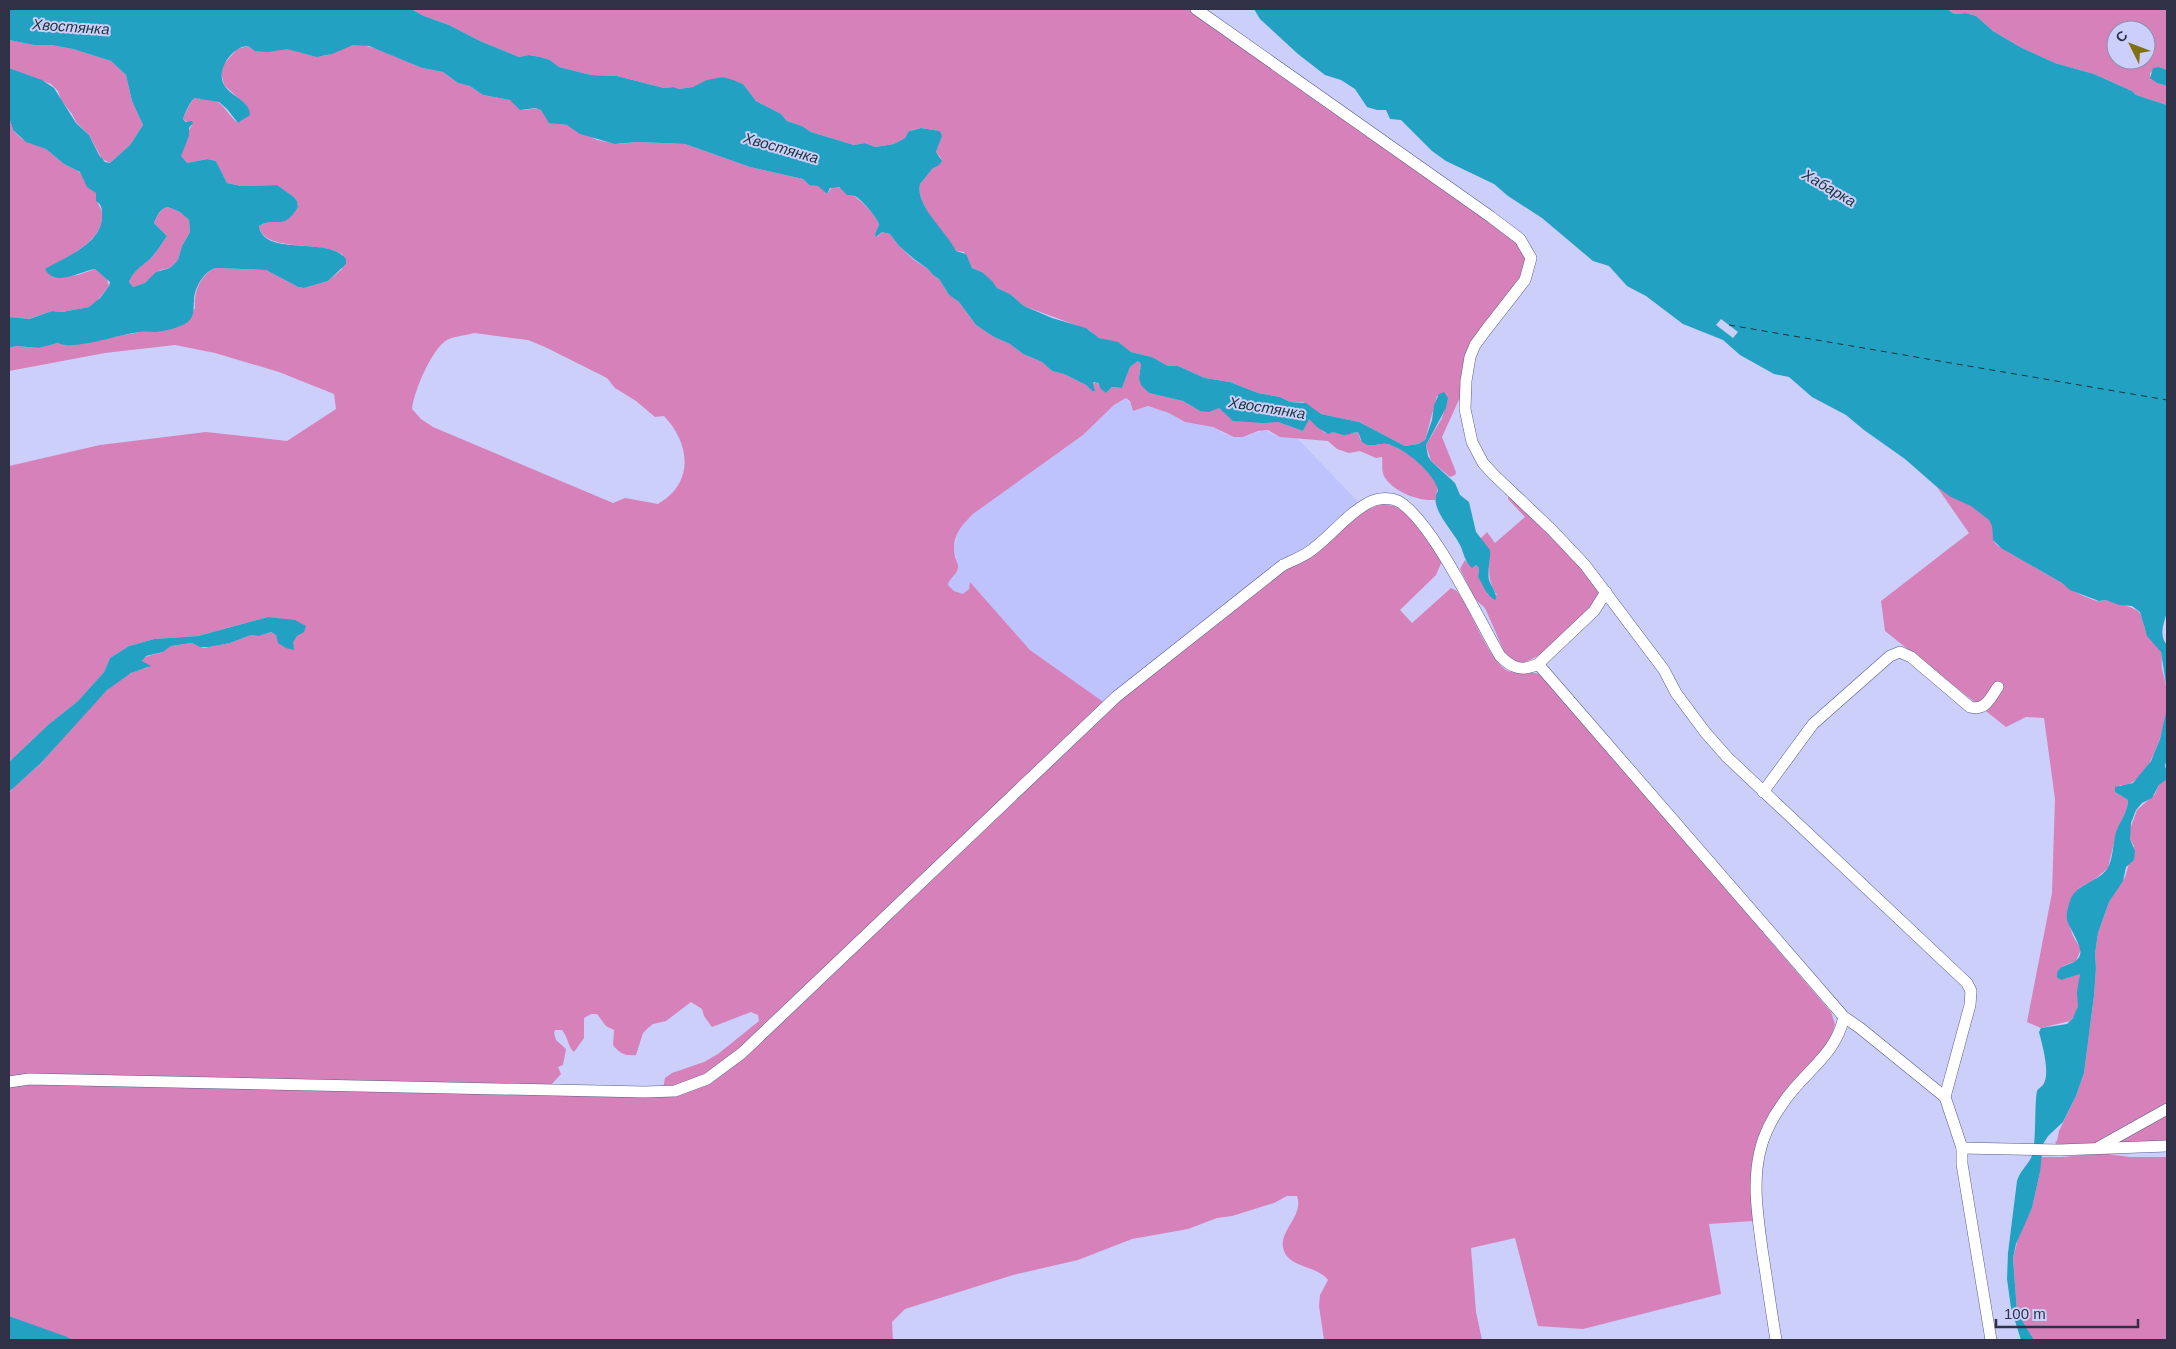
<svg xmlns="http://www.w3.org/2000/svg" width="2176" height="1349" font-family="Helvetica,sans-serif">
<rect width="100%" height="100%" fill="#cbcff9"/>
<path fill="#bec3fe" d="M1126,398L1136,411L1145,406L1154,408L1169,413L1185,422L1213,427L1225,434L1243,437L1265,430L1277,436L1297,438L1362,506L1103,706L1030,650L971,583L967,593L963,594L954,591L948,585L950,578L958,570V566L954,549L959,528L973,514L1083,435L1114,405Z"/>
<g fill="#d781ba" fill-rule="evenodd">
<path d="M411,9H1191L1518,240L1527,260L1522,279L1483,327L1462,393L1442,437L1456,472L1455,475L1450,477L1431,461L1426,445L1442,418L1448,398L1437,396L1425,440L1418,444L1405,446L1359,422L1321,414L1303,402H1290L1280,397L1258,393L1230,382L1205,378L1178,366H1168L1152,357L1131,352L1124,347L1097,337L1089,330L1024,306L1010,294L997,288L982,272L972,268L964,252L956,251C946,233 915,205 920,184L941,158L936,152L941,138L940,131L921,128L911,130L905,138L894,144L875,147L865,143L854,145L811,132L802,126L787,121L781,114L756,101L743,84L728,79L723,77L693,87L679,89L674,87L664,88L617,76L591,75L559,67L550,60L540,57L529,55L519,57L480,41L449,25L424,16Z"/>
<path d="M1947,9H2167V70L2159,67L2150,73V77L2157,83L2167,86V105L2136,95L2132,91L2094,74L2055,63L2020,47L1993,31L1976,16L1966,13L1954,14ZM2116,30H2146V60H2116Z"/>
<path d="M9,40L35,45H51L73,49L111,61L126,75L132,101L143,125L130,145L110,163L102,159L89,135L76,122L72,114L61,100L58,91L51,84L9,68Z"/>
<path d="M359,44L377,49L422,68L443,72L458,83L470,86L483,95L510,100L524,110L539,108L558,124L567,125L597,140L618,144L637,142L685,144L750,167L803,179L809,185H818L827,194L832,187C845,184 876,212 879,225L875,234L877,237L882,232L890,234L899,246L914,260L928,269L933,275L939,279L949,295L959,302L976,325L994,337L1010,344L1023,354L1042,362L1052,371L1064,374L1086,385L1092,391L1093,384L1096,382L1106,393L1112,387L1122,388L1130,367L1138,361L1141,364L1139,378L1149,393L1183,401L1200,411L1219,408L1234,421L1278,422L1303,431L1309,418L1325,433L1337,432L1342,435L1358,432L1360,439L1367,445C1374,447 1380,443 1387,444C1404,447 1432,471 1438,487L1435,500C1418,501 1393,492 1384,476C1381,470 1383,463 1382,457L1376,458L1360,451L1349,453L1337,449L1328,441L1280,437L1268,430L1258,431L1243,437H1234L1213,427L1185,422L1169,413L1148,406L1133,411L1130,401L1126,398L1114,405L1083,435L973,514C960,527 951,537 955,557C956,561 959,565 958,568C957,575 949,578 948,585L954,591L963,594L969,589L970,582L1030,650L1102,701L1103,706L1119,698L1285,568L1312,554L1365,511L1380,504L1394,506L1408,515L1415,522L1442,561L1436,575L1400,610L1412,623L1451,588L1457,591C1471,610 1488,658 1506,670C1518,677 1531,669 1543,676L1831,1012L1835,1024L1829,1044L1766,1125L1753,1221L1709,1224L1721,1294L1583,1329L1538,1326L1515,1238L1471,1248L1476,1312L1482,1340H1324L1319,1306L1320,1295L1328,1280C1317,1265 1286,1268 1283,1247C1280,1230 1304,1215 1297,1196H1287L1274,1203L1232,1216L1217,1218L1188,1229L1132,1239L1078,1260L1013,1275L905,1309L892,1322L893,1340H72L9,1316L10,792C19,781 31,773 41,763C68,736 109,672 148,668L142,661L145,657L163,652L171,646L192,643L204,648L209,647L230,643L251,635L259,636L271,632L276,635L279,643L294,650L292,642L297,636L282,619L268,617L198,636L154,639L129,646L110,658L104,672L78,701L48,725L9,762V466L100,445L206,432L287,441L336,409L334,394L279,372L215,353L175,345L105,353L9,371V348L16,346L39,348L58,343L71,345L140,332L164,331L182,325L195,308C193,293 201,273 216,268L266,270L298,287L304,288L328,281L342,269L343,255C322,239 264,254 259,226L298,207L297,201L294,197L277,185L241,186L227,183L216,161L207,159L187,163L180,156L189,136L188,132L192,125L183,119C185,113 191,101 195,98C226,99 219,106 238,123L244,119L246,105L224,85L221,72L224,64L237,49L248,46C261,56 274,47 289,49C300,50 312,58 323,56C335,54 347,44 359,44ZM474,333L528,340L545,347L607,378L615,388L636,401L655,417L664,416C690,443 695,483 658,504L625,498L613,503L433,427L421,419L412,409C414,391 430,354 444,342C451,336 465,336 474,333ZM691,1002L702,1009L704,1016L712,1027L751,1012L758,1015L759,1021L718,1054L704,1062L672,1073L665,1078L663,1089L555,1087L552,1084L561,1074L558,1067L563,1065L566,1049L556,1040L554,1033L555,1030H562C568,1037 568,1047 574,1052L584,1038V1018L591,1014H597L606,1026L614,1030L613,1045C620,1054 625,1056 636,1055L643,1033L648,1028L653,1024L666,1021Z"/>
<path d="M9,117L13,130L22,139L46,149L64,164L76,170L83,175L84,181L96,193C97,195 96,198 97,200C99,207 103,210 102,218C101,241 67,258 49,267L53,277L78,275L95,269L107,279L109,286L97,301L89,307L62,312L52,311L28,319L9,317Z"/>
<path d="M168,207L180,212L189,220L190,232L182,246L178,260L170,268L160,270L145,283L133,287L129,282C135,269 139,268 150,259C155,254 163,242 167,236L154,223C157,217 160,208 168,207Z"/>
<path d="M1937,487C1953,499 1977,504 1990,521C1996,529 1989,538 1998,546L2062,583C2069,589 2089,600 2099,601C2101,602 2104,600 2106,600C2112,601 2135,608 2138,611C2143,616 2143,626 2146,632C2149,640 2157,643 2160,650C2163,656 2161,663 2162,669C2164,677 2166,684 2167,691C2171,715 2150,789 2120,785L2115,792L2128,800L2127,809L2117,830L2108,868L2094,880L2079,888L2071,899L2067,918L2073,936L2081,949L2076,961L2063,966L2065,979L2080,973L2078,1006L2075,1015L2070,1021L2041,1028L2027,1022L2052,893L2055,799L2044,718L2026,717L2006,727L1885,631L1881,601L1969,533Z"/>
<path d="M1509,495L1547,529L1596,583L1598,593L1595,604C1580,618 1538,665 1518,663C1514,663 1510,659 1507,658L1485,608L1475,599L1460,569L1465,560L1472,567L1476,565L1479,568L1478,577L1483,583L1488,595H1497C1487,582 1489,567 1490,552L1480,539L1487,532L1495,543L1525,517L1508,499Z"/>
<path d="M2167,776V1108L2096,1147L2057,1145L2055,1142L2057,1141L2059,1131L2076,1096L2084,1073L2094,996L2096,968L2095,954L2098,933L2109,902L2125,877L2134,846L2130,839V829L2137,810L2155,794L2159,785Z"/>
<path d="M2167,1113V1147L2108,1148Z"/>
<path d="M2101,1153L2130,1157H2167V1340H2034L2017,1312L2013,1258L2019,1235L2032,1208L2040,1172V1157H2064Z"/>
</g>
<g fill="#23a1c2" fill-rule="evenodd">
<path d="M9,9H411L424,16L449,25L480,41L519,57L529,55L540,57L550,60L559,67L591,75L617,76L664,88L674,87L679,89L693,87L707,80L723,77L733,80L743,84L756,101L781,114L787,121L802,126L811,132L854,145L865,143L875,147L894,144L905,138L909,131L921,128L940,131L942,136L936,152L942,161L939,165L933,168L920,184C915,206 947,232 956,251L966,254L972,268L982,272L992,281L997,288L1010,294L1024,306L1052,318L1086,328L1099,338L1118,342L1131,352L1152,357L1168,366H1178L1205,378L1230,382L1258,393L1280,397L1290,402L1306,403L1321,414L1359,422L1405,446L1418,444L1425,440L1432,420L1434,405L1439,394L1444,392L1448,398L1446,408L1426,445L1428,456L1431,461L1455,483L1460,495L1469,502L1476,532L1490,550C1491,559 1487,570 1489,580C1491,586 1497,593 1496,599L1495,600C1485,594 1484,586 1478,577L1479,568L1476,565L1472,568C1465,562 1464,554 1461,547C1455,532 1427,507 1438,491C1436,474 1403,447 1387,444C1380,443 1374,447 1367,445L1362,442L1358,432C1353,432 1349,435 1345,435C1338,435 1336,430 1328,434L1317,427L1309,419L1303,431L1278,422L1263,423L1233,421L1219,408L1209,412L1200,411L1183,401L1149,393L1141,385L1139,378L1141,364L1138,361L1130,367L1122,388L1112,387L1106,393L1101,389L1098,383L1094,382L1093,384L1095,391H1092L1086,385L1064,374L1052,371L1042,362L1023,354L1010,344L994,337L976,325L959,302L949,295L939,279L933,275L928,269L914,259L899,246L890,234L882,232L876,237L875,234L879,225C878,218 861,199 855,196C853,195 848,195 847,195L839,187L830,188L827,194L818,186L809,185L803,179L750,167L685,144L637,142L615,144L580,134L567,125L549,123L541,110L536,108L520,110L510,100L483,95L470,86L458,83L443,72L422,68L369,46L353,45L332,54L317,57L287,49L268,52L255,51L248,46C233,46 217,68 223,83C229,96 250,100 250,115L238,123L227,109L219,102L195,98C190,101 185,113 183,119L186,122L192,121L193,123L189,128V136L181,156L187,163L207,159L216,161L227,183L241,186L277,185L294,197L297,201L298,207C282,233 276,215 259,226C264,258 328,235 346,259V264L328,281L304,288L298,287L266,270L216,268C204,271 194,288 194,301C193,309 195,315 188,322C182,326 170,330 163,331C155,333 147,331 140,332C120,334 73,351 58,343L39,348L16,346L9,348V317L29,319L52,311L62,312L89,307L100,298L109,286L110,282L95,269C80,271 55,288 45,269C65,257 104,243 102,214C102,208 101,204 96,201V193L87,187L80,172L64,164L46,149L26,142L13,130L9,117V68L42,80L54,88L76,123L89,135L99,155L105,162L110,163L130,145L143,125L132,101L126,75L111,61L73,49L51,45H34L9,40ZM168,207L180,212L189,220L190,232L182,246L178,260L170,268L156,272L145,283L133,287L129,282C135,269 140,268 150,259C155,254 163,242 167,236L154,223C157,216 160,208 168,207Z"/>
<path d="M1254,9H1947L1954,14L1966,13L1976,16L1993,31L2020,47L2055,63L2094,74L2132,91L2136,95L2167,105V613C2163,624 2159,636 2167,645V691L2161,652L2147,636L2140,612L2132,606L2119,605L2106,600L2099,601L2070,590L2062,583L2001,548L1993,540L1992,526L1989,520L1971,506L1951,497L1937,487L1905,459L1864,430L1846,415L1812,397L1789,377L1774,374L1740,355L1723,340L1683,324L1646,296L1627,286L1609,266L1593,261L1542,218L1508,196L1494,184L1446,161L1432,151L1401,120L1390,119L1386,110H1377L1367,107L1355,89L1341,80L1325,75L1298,54L1260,19Z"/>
<path d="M2159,67L2167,70V86L2157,83L2150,78L2153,68Z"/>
<path d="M268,617L295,620L306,626L304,632L297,636L293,642L294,650L286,648L278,643L276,635L271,632L259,636L251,635L230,643L209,647H200L192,643L171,646L163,652L146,656L142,661L151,666L131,673L107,690L41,763L10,791L9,805V762L48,725L78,701L104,672L110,658L129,646L154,639L198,636Z"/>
<path d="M2167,708V758L2165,766L2167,772V779L2159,785L2152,798L2142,803L2136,810L2131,823L2130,839L2135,851L2134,860L2126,867L2123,881L2109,902L2098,933L2095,954L2096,968L2094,996L2084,1073L2076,1096L2063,1122L2048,1136L2043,1144L2040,1172L2032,1208L2016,1244L2013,1258L2017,1312L2034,1340H2021L2011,1308L2007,1279L2008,1253L2017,1181C2020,1171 2026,1167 2031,1158C2037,1146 2034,1106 2037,1091C2038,1089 2041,1087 2043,1085C2051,1074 2042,1044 2039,1032L2041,1028L2067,1024L2073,1018L2078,1006L2077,992L2080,974L2061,980L2057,977C2056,962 2075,968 2080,955C2083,947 2070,930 2067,920C2066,914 2068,907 2070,901C2075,884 2097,883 2107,869C2113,861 2113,842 2116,832C2120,821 2128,812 2128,800L2115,792V787L2133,783L2151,761L2160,739Z"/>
<path d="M9,1316L67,1337L72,1340H9Z"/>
</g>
<path fill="#cbcff9" d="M1721,319L1738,332L1733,338L1716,325Z"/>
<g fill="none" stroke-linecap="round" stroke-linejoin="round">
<path stroke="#1b343c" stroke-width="1" stroke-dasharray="6 5" stroke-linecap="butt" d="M1729,325L2167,400"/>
<g stroke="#595c8a" stroke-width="12">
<g id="minor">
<path d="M1196,9L1491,217L1520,239L1531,258L1525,280L1486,330L1475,345L1470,357L1466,381L1465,409L1472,442L1483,463L1494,475L1552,530L1585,565L1664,670L1676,693L1705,732L1727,757L1967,983L1971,991L1970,1005L1945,1097"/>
<path d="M1538,664L1594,611L1606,592"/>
<path d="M1763,792L1813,724L1890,656L1900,652L1911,657L1970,707C1986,711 1990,698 1998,687"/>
<path d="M9,1082L29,1079L645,1092L675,1091L707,1079L742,1053L1116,697L1283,565C1293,560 1305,556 1313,549C1332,535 1347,514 1368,503C1376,498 1389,497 1398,501C1432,520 1479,620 1500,656C1512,668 1522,672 1538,664L1844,1017L1860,1028L1945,1097L1962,1148V1164L1991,1340"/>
<path d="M2099,1147L2167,1109"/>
<path d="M1962,1148L2059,1150L2167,1146"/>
<path d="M1776,1340C1771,1310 1767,1280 1762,1249C1758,1217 1752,1184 1760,1151C1764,1133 1773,1117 1783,1103C1804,1071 1835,1057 1844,1017"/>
</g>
</g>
<use href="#minor" stroke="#fff" stroke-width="11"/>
</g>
<g text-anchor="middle" stroke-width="4" stroke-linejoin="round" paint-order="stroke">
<g font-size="15" font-style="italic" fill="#1b343c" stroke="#cbcff9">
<text transform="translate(71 27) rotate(4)" y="5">Хвостянка</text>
<text transform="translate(781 148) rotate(16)" y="5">Хвостянка</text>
<text transform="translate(1829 188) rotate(30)" y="5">Хабарка</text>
<text transform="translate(1267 408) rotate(9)" y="5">Хвостянка</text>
</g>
</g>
<rect width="2176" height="1349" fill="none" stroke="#303146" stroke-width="20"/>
<g transform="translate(2131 45) rotate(312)"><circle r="24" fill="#cbcff9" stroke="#8d90b1"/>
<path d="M0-4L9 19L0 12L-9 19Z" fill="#7f7112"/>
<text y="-8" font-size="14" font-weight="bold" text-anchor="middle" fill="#303146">С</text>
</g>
<path d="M1996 1319v8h142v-8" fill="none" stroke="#303146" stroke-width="2.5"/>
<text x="2004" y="1319" font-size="15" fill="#303146" stroke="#cbcff9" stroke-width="4" paint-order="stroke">100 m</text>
</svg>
